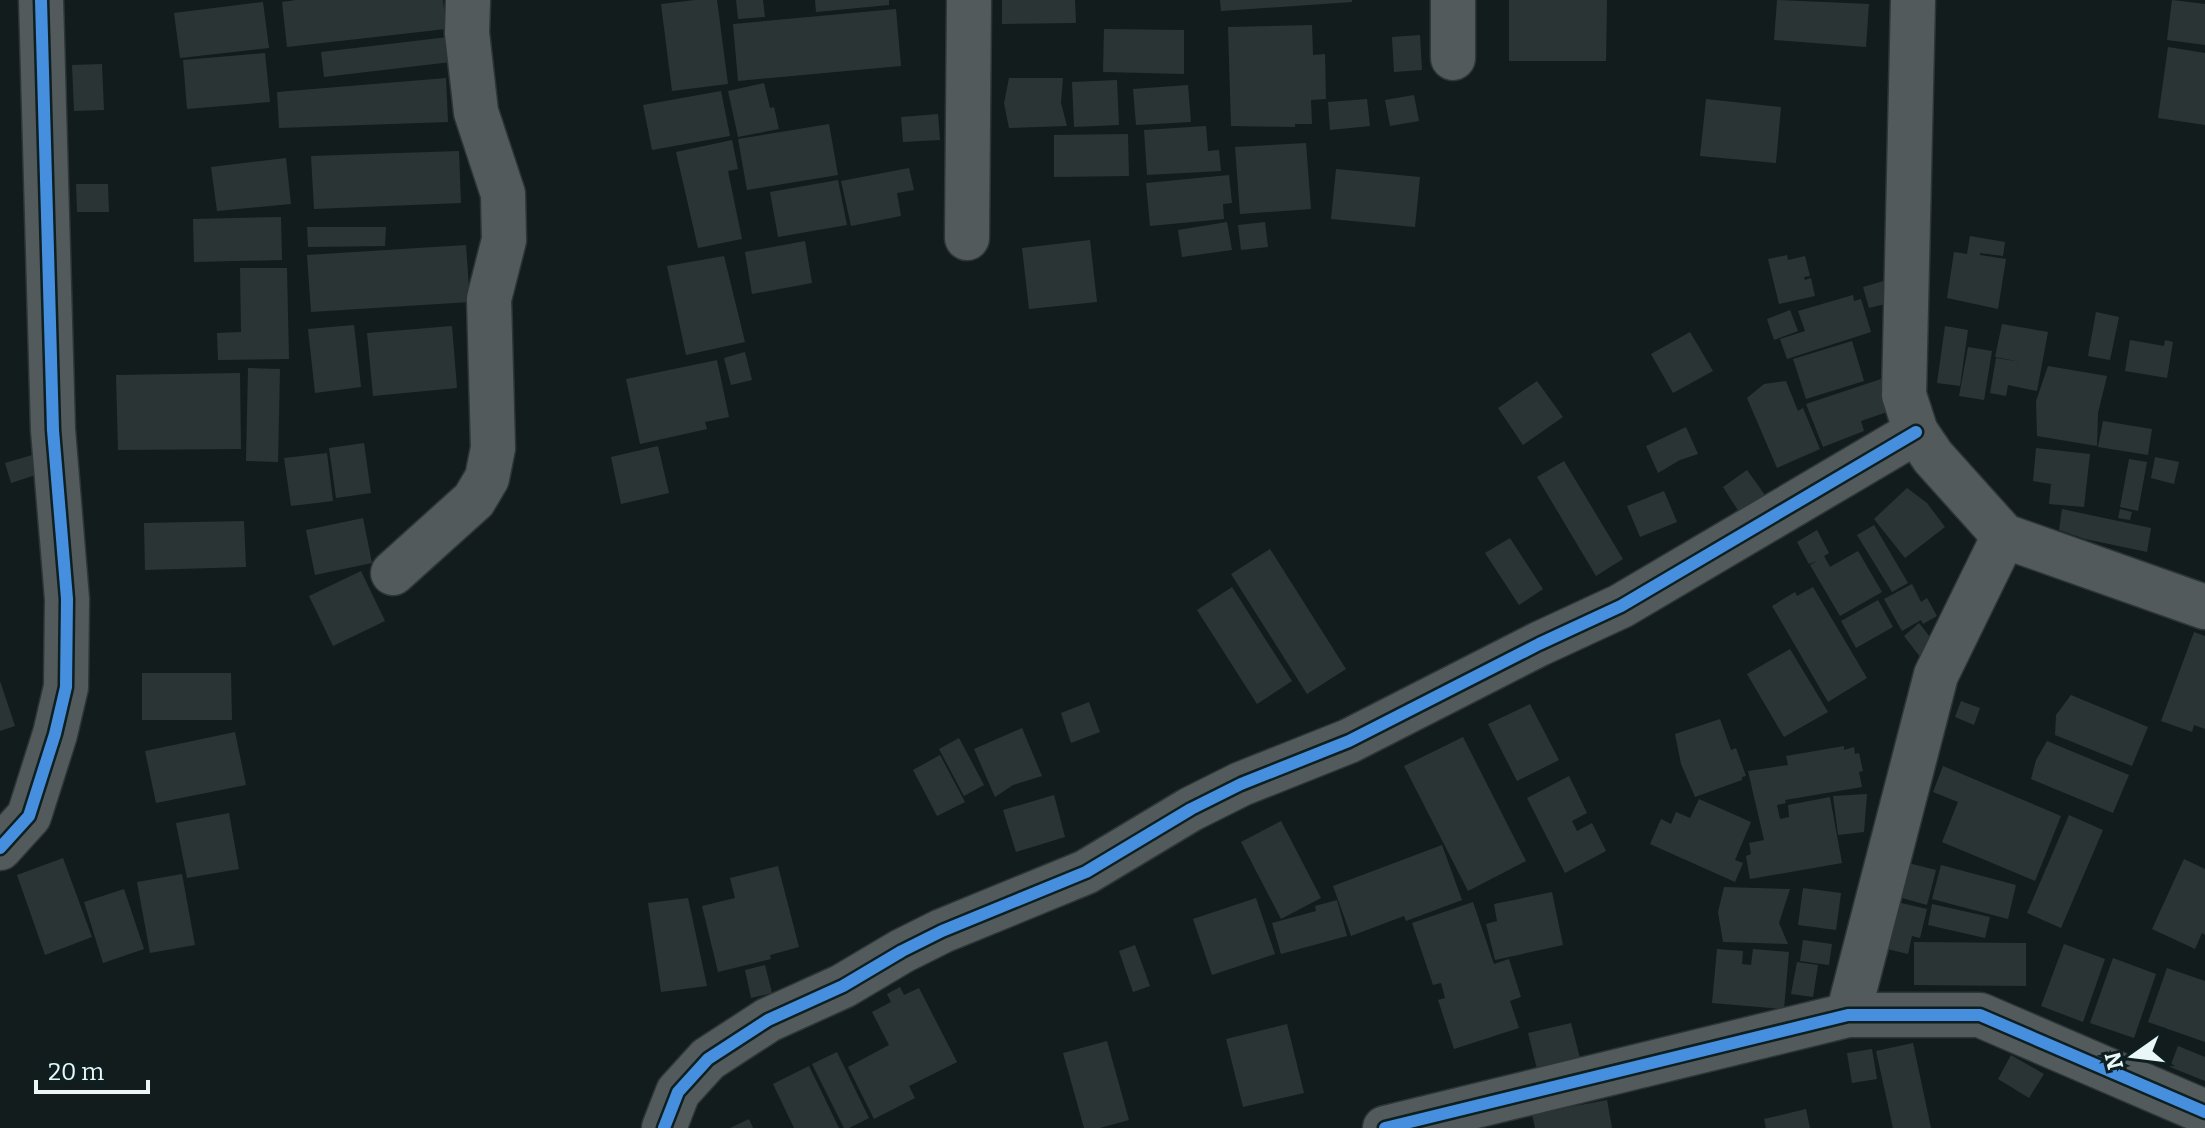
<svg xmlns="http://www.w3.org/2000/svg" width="2205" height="1128" font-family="Bitter,serif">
<rect width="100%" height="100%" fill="#121c1d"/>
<g fill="#2b3435">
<path d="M296,0H443L446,29L287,47L282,2Z"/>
<path d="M695,0H717L728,84L672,91L661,4Z"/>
<path d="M736,0H763L765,17L738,19Z"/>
<path d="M815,0H889V5L816,12Z"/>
<path d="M1002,0H1075L1076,23L1002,24Z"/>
<path d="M1220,0H1352V2L1221,11Z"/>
<path d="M1509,0H1607L1606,61H1509Z"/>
<path d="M1777,0L1869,4L1866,47L1774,40Z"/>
<path d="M2172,0L2205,4V45L2167,40Z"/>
<path d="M263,2L269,48L180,58L174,13Z"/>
<path d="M896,9L901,66L738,81L733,24Z"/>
<path d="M1312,25L1313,55L1325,54L1326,99L1311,100L1312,124H1295V127L1231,126L1228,27Z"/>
<path d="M1104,29L1184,30V74L1103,72Z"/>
<path d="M1420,35L1422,70L1394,72L1392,37Z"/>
<path d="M448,37L451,62L324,77L321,52Z"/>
<path d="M2168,47L2205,53V125L2158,118Z"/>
<path d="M265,53L270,102L187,109L183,60Z"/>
<path d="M102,64L104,110L74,111L72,65Z"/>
<path d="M446,78L448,122L279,128L277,92Z"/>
<path d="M1009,78H1063L1061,103L1067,126L1009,128L1004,103Z"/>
<path d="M1117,80L1119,125L1074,127L1072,82Z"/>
<path d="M764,83L770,108L774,107L779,129L738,137L728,91Z"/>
<path d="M1188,85L1191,122L1136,125L1133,89Z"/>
<path d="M721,91L730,136L652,150L643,105Z"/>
<path d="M1414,95L1419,121L1390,126L1385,100Z"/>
<path d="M1367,99L1370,126L1330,130L1328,102Z"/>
<path d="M1706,99L1781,107L1776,163L1700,156Z"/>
<path d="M938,114L940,140L903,142L901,117Z"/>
<path d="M829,124L838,175L747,190L738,139Z"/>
<path d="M1206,126L1208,151L1219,150L1221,171L1147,175L1144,130Z"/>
<path d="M1128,134L1129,176L1054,177V135Z"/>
<path d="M732,140L738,169L728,171L742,239L698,248L676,152Z"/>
<path d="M1306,143L1311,209L1240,214L1235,147Z"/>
<path d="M459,151L461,203L314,209L311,156Z"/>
<path d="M286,158L291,204L217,211L211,167Z"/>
<path d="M909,168L914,190L897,193L901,216L851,226L841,181Z"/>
<path d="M1336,169L1420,177L1415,227L1331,219Z"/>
<path d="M1229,175L1232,203L1223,204L1224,219L1150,226L1146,183Z"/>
<path d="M838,180L847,225L778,237L770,192Z"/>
<path d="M76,184H108L109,212H77Z"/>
<path d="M281,217L282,260L194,262L193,219Z"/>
<path d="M1227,222L1232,250L1182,257L1178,230Z"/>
<path d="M1265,222L1268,247L1241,250L1238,225Z"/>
<path d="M307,227H386L385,246L308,247Z"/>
<path d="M1970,236L2005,242L2003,256L1980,253V255L2006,259L1998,309L1947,298L1954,252L1967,254Z"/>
<path d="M1090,240L1097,302L1029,309L1022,248Z"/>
<path d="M805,241L812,283L752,294L745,252Z"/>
<path d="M466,245L470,302L311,312L307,255Z"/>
<path d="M1787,255L1788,260L1805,256L1810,276L1804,277L1805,280L1811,278L1815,296L1779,304L1768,259Z"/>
<path d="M724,256L745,342L686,355L667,266Z"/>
<path d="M240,268H287L289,359L218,360L217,333L241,332Z"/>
<path d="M1887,280L1893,302L1869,308L1863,287Z"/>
<path d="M1853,295L1854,301L1861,299L1871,332L1787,359L1780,339L1805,331L1798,311Z"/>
<path d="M1790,310L1798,331L1774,340L1767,319Z"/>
<path d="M2096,312L2119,317L2110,360L2088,356Z"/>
<path d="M2002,324L2048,332L2037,391L2008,385L2006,396L1990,393L1996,358L2021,362L1995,357Z"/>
<path d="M354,325L361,387L315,393L308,329Z"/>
<path d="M452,326L457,388L373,396L367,333Z"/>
<path d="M1945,326L1968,330L1960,386L1937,383Z"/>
<path d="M1690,332L1713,371L1673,393L1651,354Z"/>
<path d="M2130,340L2164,346L2165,340L2173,342L2167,378L2125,371Z"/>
<path d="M1852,341L1864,381L1806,399L1793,359Z"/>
<path d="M1968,347L1992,351L1984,400L1959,396Z"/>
<path d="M745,352L752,380L731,385L724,358Z"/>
<path d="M717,360L729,417L705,422L707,429L640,444L626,379Z"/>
<path d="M2048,366L2107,376L2098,413L2097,446L2037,436L2036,401Z"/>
<path d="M248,368L280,369L278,462L246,461Z"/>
<path d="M240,373L241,449L118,450L116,375Z"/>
<path d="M1881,379L1893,410L1861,421L1864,431L1823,447L1806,404Z"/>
<path d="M1537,381L1563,417L1523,445L1498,408Z"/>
<path d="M1786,381L1798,411L1803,408L1820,449L1777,468L1747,398L1764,384Z"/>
<path d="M2103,421L2152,429L2148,455L2098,447Z"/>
<path d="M1686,427L1698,454L1680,460L1658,473L1646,446Z"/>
<path d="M364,443L371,493L336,498L329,448Z"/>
<path d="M658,446L669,493L621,504L611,457Z"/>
<path d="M2036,448L2090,454L2084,507L2049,504L2051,484L2033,481Z"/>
<path d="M39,453L45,472L11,483L5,463Z"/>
<path d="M327,453L333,501L291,506L284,458Z"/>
<path d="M2155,457L2179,462L2174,484L2151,478Z"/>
<path d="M2129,459L2147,462L2138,511L2120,507Z"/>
<path d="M1564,461L1623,559L1596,576L1537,477Z"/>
<path d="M1747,470L1765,495L1739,512L1723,487Z"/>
<path d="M1907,488L1927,503L1945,527L1905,558L1874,519Z"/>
<path d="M1664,491L1677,522L1640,537L1627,506Z"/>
<path d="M2062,509L2151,528L2147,552L2085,539L2059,530Z"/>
<path d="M2120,509L2132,512L2130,520L2118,518Z"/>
<path d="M363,518L372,563L315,575L306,530Z"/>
<path d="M244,521L246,567L145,570L144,523Z"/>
<path d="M1874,525L1908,583L1892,592L1857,535Z"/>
<path d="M1817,530L1829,553L1824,556L1830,567L1858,551L1882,592L1840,616L1810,565L1817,561L1809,564L1797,542Z"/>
<path d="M1510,538L1543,589L1519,605L1485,553Z"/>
<path d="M1270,549L1346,669L1307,694L1231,574Z"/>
<path d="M361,571L385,621L333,646L309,596Z"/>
<path d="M1912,584L1921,602L1927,598L1937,616L1923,624L1921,620L1902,631L1884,599Z"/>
<path d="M1232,587L1292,681L1257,704L1197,610Z"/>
<path d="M1813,587L1867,678L1828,702L1772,606L1795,592L1797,596Z"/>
<path d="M1878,600L1893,627L1856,648L1841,621Z"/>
<path d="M1919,623L1937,646L1921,658L1904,636Z"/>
<path d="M2194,632L2205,636V729L2194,725L2192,732L2161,721Z"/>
<path d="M1790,649L1828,712L1784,737L1747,674Z"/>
<path d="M142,673H231L232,720H142Z"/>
<path d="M0,681L15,726L0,731Z"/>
<path d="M2071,695L2148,727L2132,766L2055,735L2056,715Z"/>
<path d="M1961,701L1980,708L1974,725L1955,717Z"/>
<path d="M1089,702L1100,732L1071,743L1061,713Z"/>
<path d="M1530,704L1559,760L1517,781L1488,724Z"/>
<path d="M1720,719L1731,750L1736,748L1746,776L1742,777V780L1695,797L1681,764L1675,734Z"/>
<path d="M1022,728L1042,776L1013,785L995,797L974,749Z"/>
<path d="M235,732L246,785L156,803L145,751Z"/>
<path d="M1463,737L1526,861L1468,891L1404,766Z"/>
<path d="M959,738L984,785L964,796L939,749Z"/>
<path d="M2047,741L2129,775L2113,813L2031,779L2036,760Z"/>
<path d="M1844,746V750L1854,747L1855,754L1859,753L1863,771L1859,772L1862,787L1785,800L1786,803L1777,805L1780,819L1789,817L1788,805L1830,797L1842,863L1750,879L1746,856L1751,854L1749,843L1764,840L1748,771L1788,765L1786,756Z"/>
<path d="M940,755L965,802L937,816L913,770Z"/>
<path d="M1943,766L2061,816L2035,881L1942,842L1958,802L1933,792Z"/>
<path d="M1569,776L1587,813L1572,821L1577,831L1592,823L1606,851L1565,873L1527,798Z"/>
<path d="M1867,794L1864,832L1838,835L1833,796Z"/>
<path d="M1054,795L1065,837L1016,852L1003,810Z"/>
<path d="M1699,799L1751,822L1735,860L1743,863L1735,882L1650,844L1661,819L1671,824L1676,812L1690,818Z"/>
<path d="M229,813L239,869L187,878L176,823Z"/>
<path d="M2069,815L2103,830L2061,928L2027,913Z"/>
<path d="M1281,821L1321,898L1281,919L1241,842Z"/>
<path d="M1442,845L1462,900L1406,921L1404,916L1351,936L1333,886Z"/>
<path d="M63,858L92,937L45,955L17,875Z"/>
<path d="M2184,859L2205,869V935L2202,933L2195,949L2152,929Z"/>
<path d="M1904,862L1936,870L1927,905L1895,896Z"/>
<path d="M1941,865L2016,885L2008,919L1932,899Z"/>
<path d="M778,866L799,947L770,955L771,959L718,972L702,906L735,898L730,878Z"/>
<path d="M182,874L195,945L150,953L137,882Z"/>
<path d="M1724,887L1790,889L1779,923L1788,944L1723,942L1718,912Z"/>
<path d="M1803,888L1841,893L1836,930L1798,925Z"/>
<path d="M124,889L144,949L103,963L84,902Z"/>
<path d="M1552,892L1563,945L1495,960L1486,924L1497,921L1494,904Z"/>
<path d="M688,898L707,986L661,992L648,903Z"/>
<path d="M1256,898L1275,954L1212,975L1193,919Z"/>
<path d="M1337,900L1347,936L1281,954L1272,923L1316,911L1315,906Z"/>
<path d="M1473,902L1494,964L1509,959L1521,997L1510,1001L1519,1028L1454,1049L1438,1000L1445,998L1441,983L1433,985L1412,923Z"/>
<path d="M1897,902L1927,909L1920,938L1912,936L1908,954L1887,949Z"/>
<path d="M1932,904L1990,917L1985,938L1928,925Z"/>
<path d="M1803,940L1832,944L1829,965L1800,961Z"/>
<path d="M1914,942L2026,943V986L1914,985Z"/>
<path d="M2064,944L2105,959L2083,1022L2041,1006Z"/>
<path d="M1135,945L1150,986L1133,992L1119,951Z"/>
<path d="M1717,949L1743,951L1742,964L1751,965L1753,949L1789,952L1784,1009L1712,1003Z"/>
<path d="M2113,958L2156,974L2134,1038L2090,1023Z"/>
<path d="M1797,962L1818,965L1813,997L1791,994Z"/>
<path d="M765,965L772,993L751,998L745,970Z"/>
<path d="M2167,968L2205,981V1042L2148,1022Z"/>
<path d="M900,987L904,995L919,988L957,1062L909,1086L915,1098L874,1119L848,1067L889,1045L872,1012L891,1002L887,994Z"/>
<path d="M1571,1023L1580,1058L1537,1069L1528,1033Z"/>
<path d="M1287,1024L1304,1093L1243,1107L1226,1039Z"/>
<path d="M1107,1041L1129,1120L1100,1128H1084L1063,1053Z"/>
<path d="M1913,1043L1931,1128H1893L1876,1051Z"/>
<path d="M2178,1046L2205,1057V1081L2170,1067Z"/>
<path d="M1872,1049L1877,1079L1852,1083L1847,1053Z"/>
<path d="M837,1052L869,1118L849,1128H844L812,1064Z"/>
<path d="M2011,1055L2044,1074L2029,1098L1998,1079Z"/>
<path d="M809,1066L839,1128H794L773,1084Z"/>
<path d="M1607,1100L1612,1128H1535L1532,1114Z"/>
<path d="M1806,1109L1810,1128H1766L1764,1119Z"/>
<path d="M749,1119L753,1128H730Z"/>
</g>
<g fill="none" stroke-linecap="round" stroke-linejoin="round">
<g stroke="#2e3536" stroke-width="47">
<g id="minor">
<path d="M1913,0L1904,395L1916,432L1933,457L2004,536L2205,607"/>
<path d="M1453,58V0"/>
<path d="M967,238L969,0"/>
<path d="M393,573L474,500L487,478L493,448L489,299L504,240L503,194L476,112L467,33L468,0"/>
<path d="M0,848L29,816L55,734L66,687L67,599L53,430L41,0"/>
<path d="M1848,1015L1936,675L2004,536"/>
<path d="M664,1128L678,1092L708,1059L768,1020L843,986L902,951L942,931L1086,872L1191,809L1241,784L1349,741L1539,644L1621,606L1916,432"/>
<path d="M1385,1128L1848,1015H1980L2205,1112"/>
</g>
</g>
<use href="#minor" stroke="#535a5b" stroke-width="44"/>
<g stroke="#0d1f21" stroke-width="17">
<g id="cycleway">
<path d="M0,848L29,816L55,734L66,687L67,599L53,430L41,0"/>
<path d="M664,1128L678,1092L708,1059L768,1020L843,986L902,951L942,931L1086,872L1191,809L1241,784L1349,741L1539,644L1621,606L1916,432"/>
<path d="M1385,1128L1848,1015H1980L2205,1112"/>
</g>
</g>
<use href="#cycleway" stroke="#468fdf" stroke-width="12"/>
</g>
<g transform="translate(2133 1056) rotate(256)" stroke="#0d1f21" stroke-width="6" paint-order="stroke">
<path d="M0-6L14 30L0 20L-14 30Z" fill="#ebf6f7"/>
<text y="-12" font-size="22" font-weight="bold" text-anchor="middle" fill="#ebf6f7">N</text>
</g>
<path d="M36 1080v12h112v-12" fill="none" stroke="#ebf6f7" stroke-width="4"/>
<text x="48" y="1080" font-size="24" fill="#ebf6f7" stroke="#0d1f21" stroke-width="6" paint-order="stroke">20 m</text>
</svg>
